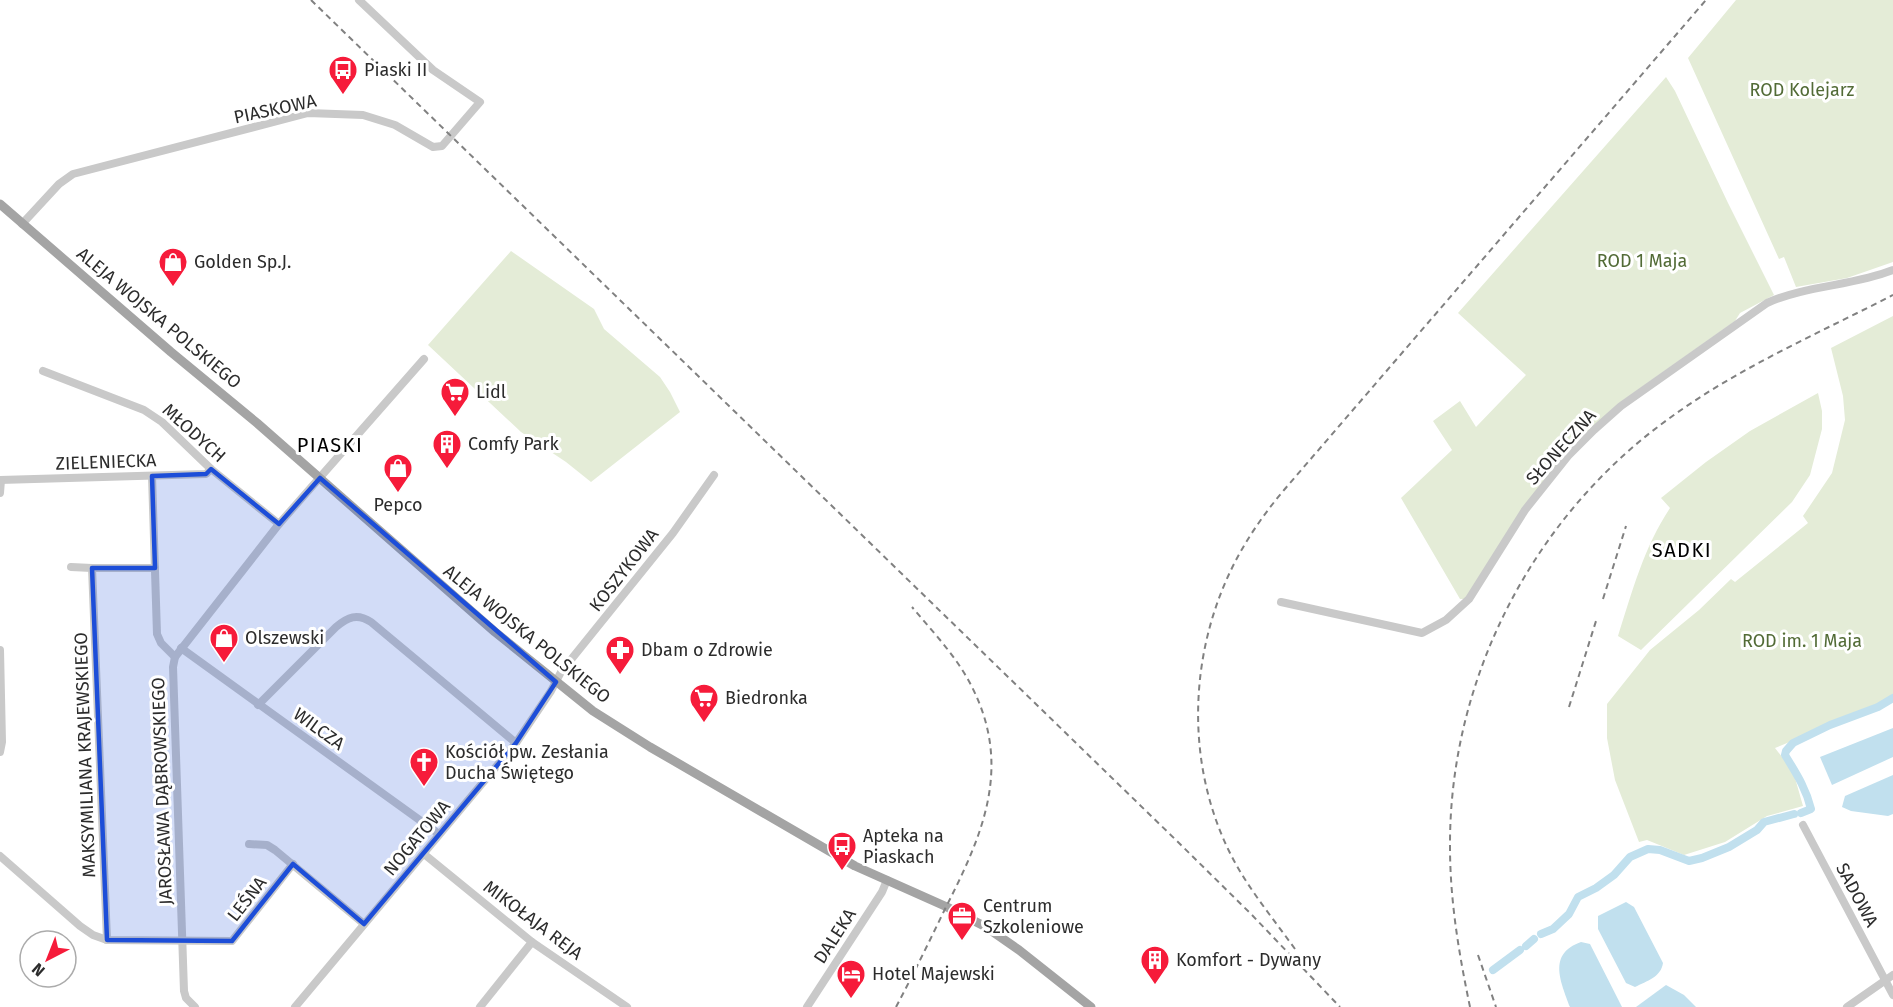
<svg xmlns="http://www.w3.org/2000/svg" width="1893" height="1007" font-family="'Fira Sans',sans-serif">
<rect width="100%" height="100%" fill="#fff"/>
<g fill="#e4ecd7">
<path d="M1736,0H1893V262L1847,278L1796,287L1784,257L1779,259L1688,58Z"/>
<path d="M1666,77L1675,91L1728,203L1774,295L1740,313L1735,321L1619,403L1572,446L1520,514L1466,599H1460L1401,498L1452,450L1433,421L1460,401L1476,427L1526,375L1458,313Z"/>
<path d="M511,251L594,309L604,329L660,377L670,392L680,412L591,482L566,462L521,432L428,345Z"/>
<path d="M1893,316V697L1877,706L1775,748L1793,771L1803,806L1767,816L1725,842L1684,855L1647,840L1639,842L1615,780L1607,738V704L1650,650L1699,610L1731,579L1735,582L1808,523L1803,516L1832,473L1845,420L1843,396L1831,348Z"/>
<path d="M1818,393L1822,411V429L1810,475L1792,502L1641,650L1618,636C1632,592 1644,547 1670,508L1661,498L1706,462L1750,431Z"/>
</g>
<g fill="#c1e0ee">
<path d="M1893,728V757L1832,785L1820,757Z"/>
<path d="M1893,775V814L1888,816L1851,811L1842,807L1845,796Z"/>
<path d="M1626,902L1634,907L1663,963C1661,977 1647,981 1635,987L1626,983L1598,929V916Z"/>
<path d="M1581,942L1590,944L1622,1007H1570C1561,982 1547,954 1581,942Z"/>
<path d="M1666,985L1684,995L1696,1007H1636Z"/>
</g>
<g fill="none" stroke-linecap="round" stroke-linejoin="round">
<g stroke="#c1e0ee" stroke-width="8">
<path d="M1801,813L1811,809C1806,788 1796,773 1785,755L1786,751L1793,743L1830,725L1878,707L1893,698"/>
<path d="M1541,934L1553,929L1569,914L1578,897L1596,888L1614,875L1630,857L1648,849L1660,850L1689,861L1702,858L1729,847L1757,830L1764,822L1794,814"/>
<path d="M1526,946L1534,939"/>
<path d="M1493,970L1520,950"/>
</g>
<g stroke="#c9c9c9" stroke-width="8">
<path d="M22,224L59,184L73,174L308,113L363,115L395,125L433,147L442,146L480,102L433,70L359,0"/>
<path d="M43,371L144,410L162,422L211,469L279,524"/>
<path d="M152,476L157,634L161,643L175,657"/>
<path d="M0,480L206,474L211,469"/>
<path d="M0,493L1,480"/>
<path d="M71,567L92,568"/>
<path d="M1281,602L1422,633L1446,620L1469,599L1525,510L1568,456L1594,430L1621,406L1767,303C1807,285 1853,286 1893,270"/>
<path d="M181,648L439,834"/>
<path d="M0,650L2,742L0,752"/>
<path d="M258,705L336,627C348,617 357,613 371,622L516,743"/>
<path d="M1803,825L1893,995"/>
<path d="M249,844L267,845L275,850L364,924"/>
<path d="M424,854L532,942L627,1007"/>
<path d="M0,856L80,926L93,935L107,940L232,941L293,864"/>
<path d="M107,940L92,568H155"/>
<path d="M195,1007L186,998L184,991L173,667L175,657L279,524L424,359"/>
<path d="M295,1007L516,743L551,691L561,672L673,533L714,475"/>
<path d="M480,1007L532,942"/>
<path d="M807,1007L882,892L887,880"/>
<path d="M1847,1007L1893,975"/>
</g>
<path stroke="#a4a4a4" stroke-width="9" d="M0,204L171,352L257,423L495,632L593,711L650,747L855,866L947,907L986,927L1019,950L1091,1007"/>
<g stroke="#818181" stroke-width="2" stroke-dasharray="6 4.5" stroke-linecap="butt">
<path d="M311,0L1179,843L1252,915L1340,1007"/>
<path d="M1603,599L1626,526"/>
<path d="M1569,707L1596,621"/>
<path d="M1295,949C1272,917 1246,886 1229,851C1186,763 1189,657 1231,570C1245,541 1263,515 1284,490L1706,0"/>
<path d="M1478,955L1496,1007"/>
<path d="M896,1007C913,975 929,942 945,909C982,836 1013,768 972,687C957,657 933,632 912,607"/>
<path d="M1470,1007C1459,954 1450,901 1450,847C1449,680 1532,518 1667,420C1736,369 1817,334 1893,295"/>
</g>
</g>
<path fill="#1d4ed8" fill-opacity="0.2" stroke="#1d4ed8" stroke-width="4.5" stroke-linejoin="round" d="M211,469L279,524L320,478L556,682L516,743L364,924L293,864L232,941L107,940L92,568H155L152,476L206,474Z"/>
<defs>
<g id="bus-pin" transform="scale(1.5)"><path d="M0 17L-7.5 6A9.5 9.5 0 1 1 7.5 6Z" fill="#f61b3a" stroke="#fff"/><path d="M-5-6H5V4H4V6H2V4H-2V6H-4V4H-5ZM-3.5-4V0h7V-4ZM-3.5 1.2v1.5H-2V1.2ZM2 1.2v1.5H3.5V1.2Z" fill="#fff"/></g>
<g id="shop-pin" transform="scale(1.5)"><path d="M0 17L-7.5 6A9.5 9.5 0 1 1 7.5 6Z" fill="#f61b3a" stroke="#fff"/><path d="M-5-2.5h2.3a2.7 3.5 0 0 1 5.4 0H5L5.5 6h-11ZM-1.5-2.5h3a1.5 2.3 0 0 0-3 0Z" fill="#fff"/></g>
<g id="supermarket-pin" transform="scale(1.5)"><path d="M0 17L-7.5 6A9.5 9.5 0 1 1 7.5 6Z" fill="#f61b3a" stroke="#fff"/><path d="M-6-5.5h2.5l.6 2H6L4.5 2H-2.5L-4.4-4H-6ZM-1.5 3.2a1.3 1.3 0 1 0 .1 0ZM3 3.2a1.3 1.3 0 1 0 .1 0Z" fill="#fff"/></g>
<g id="building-pin" transform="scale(1.5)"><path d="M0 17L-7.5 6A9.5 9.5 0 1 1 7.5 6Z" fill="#f61b3a" stroke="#fff"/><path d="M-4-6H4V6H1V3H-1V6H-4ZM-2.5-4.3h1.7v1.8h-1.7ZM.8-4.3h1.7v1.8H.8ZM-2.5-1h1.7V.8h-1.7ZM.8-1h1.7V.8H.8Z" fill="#fff"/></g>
<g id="pharmacy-pin" transform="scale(1.5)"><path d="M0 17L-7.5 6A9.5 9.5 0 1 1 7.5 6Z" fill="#f61b3a" stroke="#fff"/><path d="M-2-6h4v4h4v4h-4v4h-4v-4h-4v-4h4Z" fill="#fff"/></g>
<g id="church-pin" transform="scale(1.5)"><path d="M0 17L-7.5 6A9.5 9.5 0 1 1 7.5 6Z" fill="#f61b3a" stroke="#fff"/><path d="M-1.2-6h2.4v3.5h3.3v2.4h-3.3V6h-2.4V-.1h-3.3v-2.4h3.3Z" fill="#fff"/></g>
<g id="office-pin" transform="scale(1.5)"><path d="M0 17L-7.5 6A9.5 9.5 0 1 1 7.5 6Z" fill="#f61b3a" stroke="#fff"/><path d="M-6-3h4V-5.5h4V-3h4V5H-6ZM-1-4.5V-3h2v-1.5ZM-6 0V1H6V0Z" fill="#fff"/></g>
<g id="hotel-pin" transform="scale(1.5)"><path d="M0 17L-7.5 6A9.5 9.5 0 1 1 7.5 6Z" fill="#f61b3a" stroke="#fff"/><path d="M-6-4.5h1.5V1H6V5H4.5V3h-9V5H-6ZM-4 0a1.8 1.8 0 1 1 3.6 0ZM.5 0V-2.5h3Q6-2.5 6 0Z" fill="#fff"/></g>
</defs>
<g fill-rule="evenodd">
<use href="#bus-pin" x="343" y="70"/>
<use href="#shop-pin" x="173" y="262"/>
<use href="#supermarket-pin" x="455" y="392"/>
<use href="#building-pin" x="447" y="444"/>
<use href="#shop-pin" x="398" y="468"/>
<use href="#shop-pin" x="224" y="638"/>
<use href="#pharmacy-pin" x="620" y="650"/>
<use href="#supermarket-pin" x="704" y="698"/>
<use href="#church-pin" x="424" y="762"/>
<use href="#bus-pin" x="842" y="846"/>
<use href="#office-pin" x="962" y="916"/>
<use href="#building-pin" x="1155" y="960"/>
<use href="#hotel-pin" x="851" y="974"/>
</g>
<g text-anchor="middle" stroke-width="6" stroke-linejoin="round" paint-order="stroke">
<g font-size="18" fill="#2c2c2c" stroke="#fff" text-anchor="start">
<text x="364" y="76">Piaski II</text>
<text x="194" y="268">Golden Sp.J.</text>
<text x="476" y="398">Lidl</text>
<text x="468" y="450">Comfy Park</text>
<text x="398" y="511" text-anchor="middle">Pepco</text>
<text x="245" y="644">Olszewski</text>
<text x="641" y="656">Dbam o Zdrowie</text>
<text x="725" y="704">Biedronka</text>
<text x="445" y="758">Kościół pw. Zesłania<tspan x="445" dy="21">Ducha Świętego</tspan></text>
<text x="863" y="842">Apteka na<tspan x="863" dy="21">Piaskach</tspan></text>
<text x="983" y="912">Centrum<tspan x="983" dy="21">Szkoleniowe</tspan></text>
<text x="1176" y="966">Komfort - Dywany</text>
<text x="872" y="980">Hotel Majewski</text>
</g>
<g font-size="18" fill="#526b36" stroke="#fff">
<text x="1802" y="96">ROD Kolejarz</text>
<text x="1642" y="267">ROD 1 Maja</text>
<text x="1802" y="647">ROD im. 1 Maja</text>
</g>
<g font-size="18" fill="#2c2c2c" stroke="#fff">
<text transform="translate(275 109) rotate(-12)" y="6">PIASKOWA</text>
<text transform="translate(159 318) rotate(40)" y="6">ALEJA WOJSKA POLSKIEGO</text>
<text transform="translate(194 433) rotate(42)" y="6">MŁODYCH</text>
<text transform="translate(1561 447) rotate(-48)" y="6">SŁONECZNA</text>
<text transform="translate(106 462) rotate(-2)" y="6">ZIELENIECKA</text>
<text transform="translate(624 570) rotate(-52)" y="6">KOSZYKOWA</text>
<text transform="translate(527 634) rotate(39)" y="6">ALEJA WOJSKA POLSKIEGO</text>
<text transform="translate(319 729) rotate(36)" y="6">WILCZA</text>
<text transform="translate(85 755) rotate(-92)" y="6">MAKSYMILIANA KRAJEWSKIEGO</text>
<text transform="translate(162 791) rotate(-92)" y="6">JAROSŁAWA DĄBROWSKIEGO</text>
<text transform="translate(417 838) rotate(-50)" y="6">NOGATOWA</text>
<text transform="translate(1857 895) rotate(62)" y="6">SADOWA</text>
<text transform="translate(247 899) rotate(-52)" y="6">LEŚNA</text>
<text transform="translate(533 920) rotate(37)" y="6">MIKOŁAJA REJA</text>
<text transform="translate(835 936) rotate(-57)" y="6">DALEKA</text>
</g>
<g font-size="20" letter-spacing="1.5" fill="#000" stroke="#fff">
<text x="330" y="452">PIASKI</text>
<text x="1682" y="557">SADKI</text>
</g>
</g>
<g transform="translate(48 959) rotate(222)"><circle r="28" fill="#ffffff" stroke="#ababab" stroke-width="1.5"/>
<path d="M0-4.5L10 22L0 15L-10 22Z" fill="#f61b3a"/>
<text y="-9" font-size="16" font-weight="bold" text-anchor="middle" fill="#2c2c2c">N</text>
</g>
</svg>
